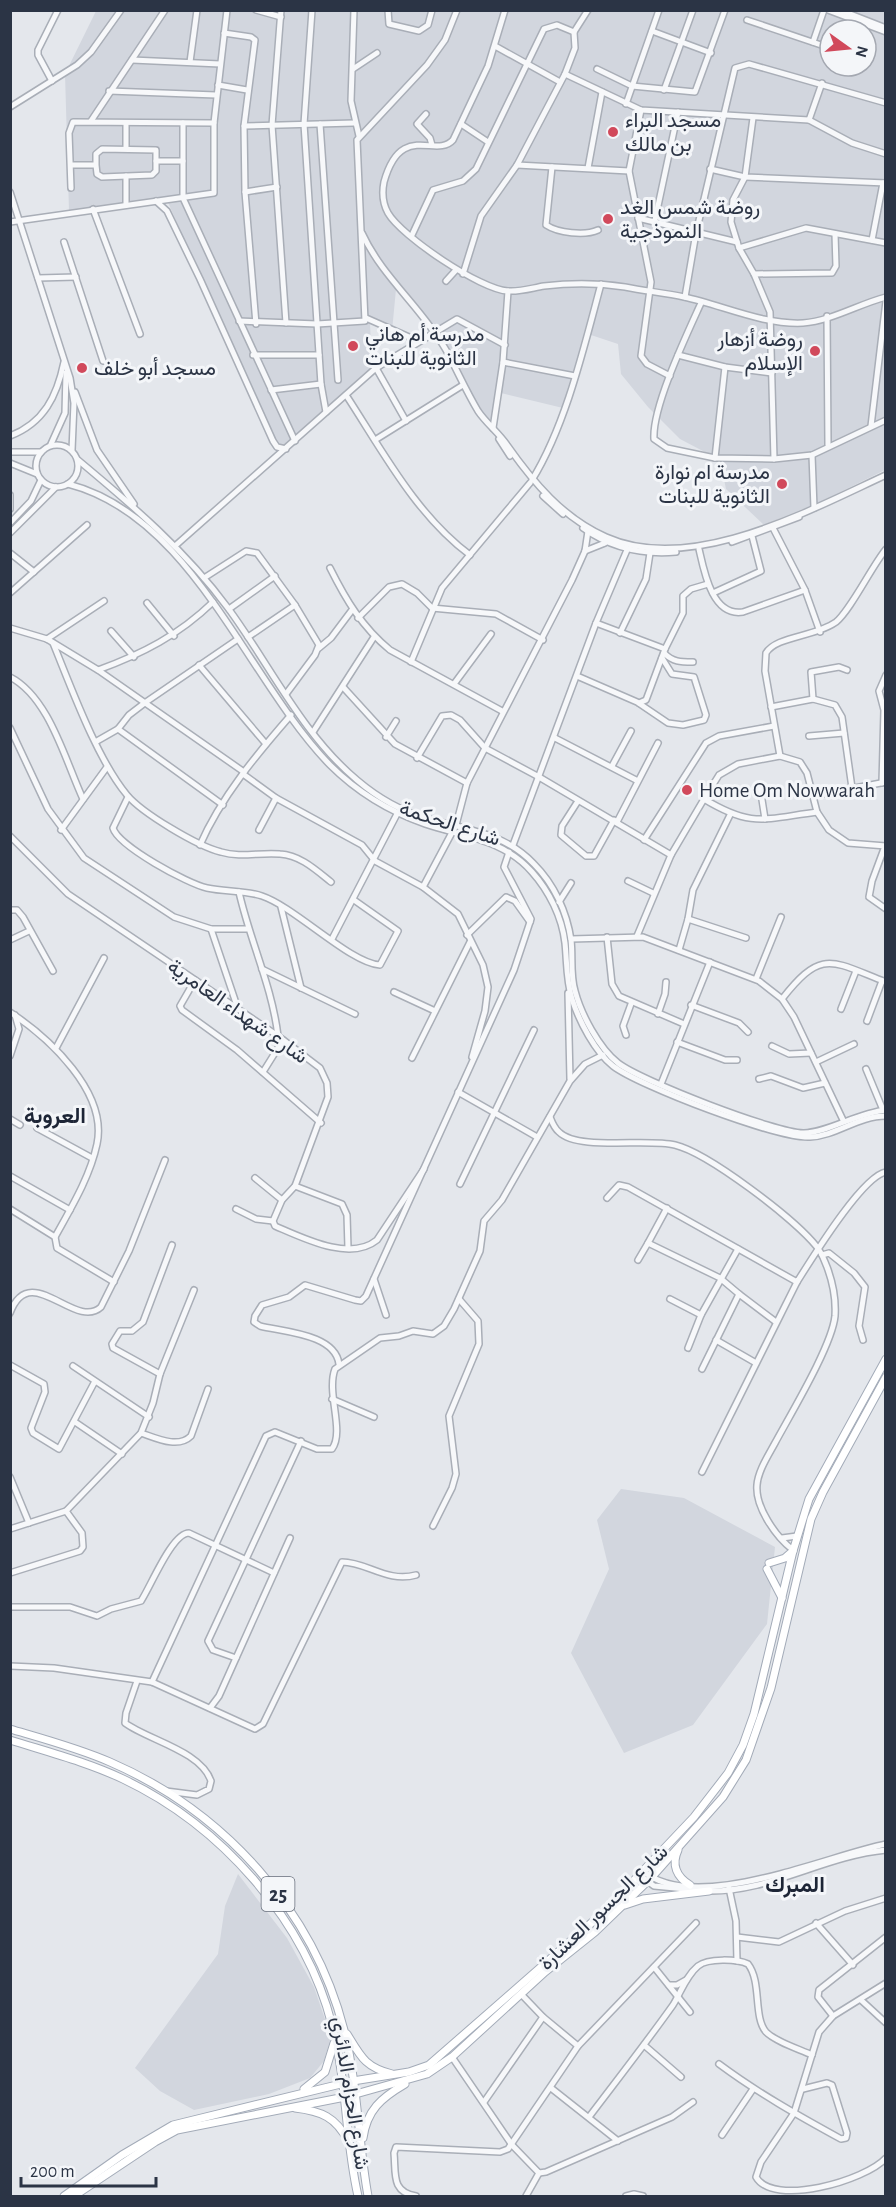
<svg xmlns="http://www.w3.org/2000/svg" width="896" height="2207" font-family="'Alegreya Sans',Vazirmatn,sans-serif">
<rect width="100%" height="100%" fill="#e4e7ec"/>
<g fill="#d2d6de" fill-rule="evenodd">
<path d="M96,11H885V470L822,501L764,525L726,489L720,460L680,439L648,407L621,374L618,344L585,333L563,408L501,393L488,425L426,321L396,289L392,331L370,324L372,369L278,455L167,200L69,211L65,74ZM830,30H866V66H830Z"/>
<path d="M621,1489L684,1498L775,1547L767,1624L693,1725L624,1753L571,1653L609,1569L597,1520Z"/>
<path d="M238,1874L287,1938L314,1987L331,2037L324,2061L310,2078L269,2094L194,2110L160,2091L135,2068L218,1954L225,1906Z"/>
</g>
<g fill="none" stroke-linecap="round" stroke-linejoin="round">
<g stroke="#a9aeb7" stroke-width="8">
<g id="minor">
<path d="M256,10L281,17"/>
<path d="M281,10L272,125L286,323"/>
<path d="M312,10L304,124L321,384L326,412"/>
<path d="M354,10L351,101L359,136"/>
<path d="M388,10L389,24L419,31L428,25L432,10"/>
<path d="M505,10L488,66L453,140C436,159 401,121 384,182C382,192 383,204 388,213C401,236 481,290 508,291C520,292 532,288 544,286C571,283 598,283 625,287C645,291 665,293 684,297C722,305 763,325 803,323C831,321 859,304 886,297"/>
<path d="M828,10L886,32"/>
<path d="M840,10L886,28"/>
<path d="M747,20L830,48"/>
<path d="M652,31L711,53"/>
<path d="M574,32L588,10"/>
<path d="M224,33L251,37L255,40L244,126L245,192L256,324"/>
<path d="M813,42L824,10"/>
<path d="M495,46L560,82"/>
<path d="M132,60L220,64"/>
<path d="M866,61L868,62"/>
<path d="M190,62L197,10"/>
<path d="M353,69L377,53"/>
<path d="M597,69L632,86L695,92L725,10"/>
<path d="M565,74L641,110L809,120L852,143L886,154"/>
<path d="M52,81L38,55V50L58,10"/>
<path d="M218,85L247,90"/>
<path d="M664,90L693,10"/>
<path d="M109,91L216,95"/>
<path d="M626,104L659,10"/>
<path d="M10,107L77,65L91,52L121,10"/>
<path d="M641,110L629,171L651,282L641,356L647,364L670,376"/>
<path d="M426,114L417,124L430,138L432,145"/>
<path d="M753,118L745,177L733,200L731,222L739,248L754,274L770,312L774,459"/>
<path d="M809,120L822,83"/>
<path d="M91,121L165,10"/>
<path d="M183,123V198L295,441"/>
<path d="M320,124L338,380"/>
<path d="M461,124L488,142"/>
<path d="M244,126L354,123"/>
<path d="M126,148V123"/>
<path d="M156,161H183"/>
<path d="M71,165H96L97,174L102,177L152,175L156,171V150L102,149L96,154V165"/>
<path d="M517,165L629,171"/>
<path d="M552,167L546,225C558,233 585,236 598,230"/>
<path d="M588,168L602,92"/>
<path d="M710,169L745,177L886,183"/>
<path d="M126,176V205"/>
<path d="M71,188L69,133L73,122L214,123"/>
<path d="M10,192L70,378L74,403L72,450"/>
<path d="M245,192L277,187"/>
<path d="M156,201L167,211L200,279L273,441L277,447L286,449"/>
<path d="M93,209L140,334"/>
<path d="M638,218L737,242"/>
<path d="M655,220L678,112"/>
<path d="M10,222L214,193V123L227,10"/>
<path d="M362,233C382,277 422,308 446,350C457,370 466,391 478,411C486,423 499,433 507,445C533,482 563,518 606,537C691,575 808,511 886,475"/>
<path d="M412,235L433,190L463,181L476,169L544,29L557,25L574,32L575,48L565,74L517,165L481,216L463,274"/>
<path d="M872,240L883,183"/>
<path d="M64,242L103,361"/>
<path d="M739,248L806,228L886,243"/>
<path d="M754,274L832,273L836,266L835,234"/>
<path d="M38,278L76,277"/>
<path d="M446,281L456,270"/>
<path d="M685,297L696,233L735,68L749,64L886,103"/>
<path d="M701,303C687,334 652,407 654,439L667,448L715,458L774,459L812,455L886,420"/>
<path d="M827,316L828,445"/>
<path d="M366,318L418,341"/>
<path d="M239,321L317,324L365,321L357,140L427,65L445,40L457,10"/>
<path d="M253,355H319"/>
<path d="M678,355L725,367L772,373"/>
<path d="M503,362L575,376"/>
<path d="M376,368L406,421"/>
<path d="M271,390L321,384"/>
<path d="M75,392L97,450L134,504"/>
<path d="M346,395C382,450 416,515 470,555"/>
<path d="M871,426L886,301"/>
<path d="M493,428L503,362L508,291"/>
<path d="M10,436C44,423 57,396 64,362"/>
<path d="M499,439L510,456"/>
<path d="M375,440L463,385"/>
<path d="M51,444L65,413L66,373"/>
<circle cx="57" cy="466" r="21"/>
<path d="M10,452H41"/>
<path d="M812,455L814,508"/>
<path d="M715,458L725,367"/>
<path d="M78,460C132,505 186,551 228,608C270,665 302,734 357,780C377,797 401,811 426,818C466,830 504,832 534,864C554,884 567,912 571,940C573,956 570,974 575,991C581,1014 599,1048 618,1063C639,1080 778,1134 804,1133C829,1132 857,1113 886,1110"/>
<path d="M10,463L37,474"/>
<path d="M532,480C566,425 584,347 601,284"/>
<path d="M68,484C193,516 247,680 330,765C358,793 388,811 425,824C464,837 503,839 532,872C549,891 562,917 565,943C567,962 566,980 572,999C579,1021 595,1052 613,1066C639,1086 778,1139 810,1137C836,1136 858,1116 886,1116"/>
<path d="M10,495V509"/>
<path d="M543,496L563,514"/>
<path d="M10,523L31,501L41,480"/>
<path d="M583,528C611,548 641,555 676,552"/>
<path d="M773,528L805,590L820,632"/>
<path d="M10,533L56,487"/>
<path d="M732,542L799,517"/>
<path d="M175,546L376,368L457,319L505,345"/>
<path d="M699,549C704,571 712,617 743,612L805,590"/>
<path d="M585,551L605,543"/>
<path d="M10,553L34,572"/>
<path d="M330,568C346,600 362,627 390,650L502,711"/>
<path d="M204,578L246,551L257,553L295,605L319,645L315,655L286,694"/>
<path d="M10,593L87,525"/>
<path d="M713,593L761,571L752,536"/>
<path d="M147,603L174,636"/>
<path d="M229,609L275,576"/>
<path d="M358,618L389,587L402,584L417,593L432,608L496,614L543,640"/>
<path d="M596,623L665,649"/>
<path d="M10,628L47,639L98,670L244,772"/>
<path d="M111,631L134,657"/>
<path d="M620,633L646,579L650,553"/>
<path d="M248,637L295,605"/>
<path d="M47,639L104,601"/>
<path d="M53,643C71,687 97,759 127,795C142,813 197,846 221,852C241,858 260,852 280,854C300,855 316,870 331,882"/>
<path d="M319,648L331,638L352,610"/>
<path d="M664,653C673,662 680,662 693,662"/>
<path d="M411,662L442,588L530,483"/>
<path d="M199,665L266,744"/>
<path d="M98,670C142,654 179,635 213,602"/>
<path d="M577,676L637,702L668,723L683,725L704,720L706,715L694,677L672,674L662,658"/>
<path d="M10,677C49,697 65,760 83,799"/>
<path d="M454,684L491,634"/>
<path d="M343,687L395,744L467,783"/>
<path d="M813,699L811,672L839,667L847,670"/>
<path d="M639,703L646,700L665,649L683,613V596L691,589L708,584"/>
<path d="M771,707L813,699L835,705L842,717L852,788"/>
<path d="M10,728L48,809L84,858L174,917L211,929H247"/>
<path d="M118,729L223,805"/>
<path d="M313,732L374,637"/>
<path d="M809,736L844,733"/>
<path d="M386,737L396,721"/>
<path d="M555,738L636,780"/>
<path d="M97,741L118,729L129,715L146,702L238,639"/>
<path d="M780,756L765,671L766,653C776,636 815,637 836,622C850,611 872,566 886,549"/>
<path d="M417,758L442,716L451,715L460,720L485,748L539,777L671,855"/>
<path d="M612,766L631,731"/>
<path d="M243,774L276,798L362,845L375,861L423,887L458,914L483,965L488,987L485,1011L472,1057"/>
<path d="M882,783L884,710L879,691L886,675"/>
<path d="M760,787L765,819"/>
<path d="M813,796L886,782"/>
<path d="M128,797L113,828C118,846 188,884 207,888C225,892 245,890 262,896C295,907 350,963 380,965L398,931L354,900"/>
<path d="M704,799C752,828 764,819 817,812"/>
<path d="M578,801L562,826L561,835L586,856H594L614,820"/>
<path d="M617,822L658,743"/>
<path d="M61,830L107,767"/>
<path d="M259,830L276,798"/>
<path d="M10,836L68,894L278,1036L320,1068L327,1083L328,1097L295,1186L282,1200L273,1221L275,1226C303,1238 350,1262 377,1240L424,1169"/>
<path d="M644,840L706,743L719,736L774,726"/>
<path d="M200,845C221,797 257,754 291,715"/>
<path d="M513,845L596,623L627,550"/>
<path d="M885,846L872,881L869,897L886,909"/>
<path d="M628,881L653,893"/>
<path d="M423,887L456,825L467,783L572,580L585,551L588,531"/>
<path d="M239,892C250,941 272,986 278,1036"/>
<path d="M559,902L571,883"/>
<path d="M281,907L301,988"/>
<path d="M10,910H17L23,917L53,971"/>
<path d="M688,919L746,938"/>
<path d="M211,929L238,1009"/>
<path d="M467,935L506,897L515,901L530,922"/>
<path d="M637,936L671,855L704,799L719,775L738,764L780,756L800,762L807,773L817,812L829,830L848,843L886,846"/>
<path d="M607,937L612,984L619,996L684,1024"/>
<path d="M332,939L397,814"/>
<path d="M571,939L643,937L759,981L782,999L794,1017L843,1120"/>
<path d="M10,940L29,931"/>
<path d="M679,950L688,919L693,890L730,815"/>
<path d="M262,969L355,1014"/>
<path d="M756,979L781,917"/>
<path d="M195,980L180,1006L182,1010L237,1050L321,1123"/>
<path d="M394,992L435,1011"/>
<path d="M568,993L570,1079"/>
<path d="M782,999C822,948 831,961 886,982"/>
<path d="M691,1005L739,1023L748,1032"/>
<path d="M841,1009L856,971"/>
<path d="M10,1012C49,1038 108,1092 97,1144C90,1177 71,1208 55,1237"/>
<path d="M658,1014L665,994L666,982"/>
<path d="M867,1021L882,981"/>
<path d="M626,1035L623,1026L631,1004"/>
<path d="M677,1042L725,1060H737"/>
<path d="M772,1046L789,1054L811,1053"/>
<path d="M56,1048L104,958"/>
<path d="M10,1056L19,1029L15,1015"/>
<path d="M412,1058L470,942"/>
<path d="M816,1062L854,1044"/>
<path d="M866,1069L883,1110"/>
<path d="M263,1072L283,1040"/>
<path d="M759,1079L771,1076L803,1088L825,1083"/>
<path d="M661,1084L710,962"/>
<path d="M458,1092L537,1137"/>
<path d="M550,1117C552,1122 554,1128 559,1132C578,1151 647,1138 675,1145C708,1153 795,1219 817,1247C822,1253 824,1260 827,1267C833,1283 836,1300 835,1316C832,1346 790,1415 775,1443C768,1456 758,1471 757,1485C755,1507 776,1537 793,1550"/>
<path d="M10,1119L20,1125"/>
<path d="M37,1128L92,1158"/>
<path d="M10,1176L70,1210"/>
<path d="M255,1178L282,1200"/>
<path d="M460,1184L534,1030"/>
<path d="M295,1186L342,1204L347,1215L348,1248"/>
<path d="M607,1198L619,1185L628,1187L797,1282C811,1260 862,1176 886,1172"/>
<path d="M667,1208L648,1243L720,1278L739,1294L702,1369"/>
<path d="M10,1209L55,1237L57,1248L114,1282"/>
<path d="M236,1209L256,1219L273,1221"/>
<path d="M822,1255L829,1253L854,1273L865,1287L859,1326L863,1340"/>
<path d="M638,1260L648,1243"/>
<path d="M374,1279L386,1315"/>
<path d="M739,1294L776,1322"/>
<path d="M670,1299L701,1315"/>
<path d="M10,1313C30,1259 75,1331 101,1307L129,1251L165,1160"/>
<path d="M716,1340L756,1363"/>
<path d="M688,1348L701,1315L738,1249"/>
<path d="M339,1364C335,1334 284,1332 260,1326L254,1322L255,1316L262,1305L289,1297L305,1285L355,1300L361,1301L366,1296L514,970L531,919L504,867L509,852"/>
<path d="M10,1365L44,1384L45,1392L31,1428L33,1433L59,1449L94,1383"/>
<path d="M73,1366L149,1417"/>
<path d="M160,1374L113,1348L112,1344L120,1331H132L143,1322L172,1245"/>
<path d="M332,1399L374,1417"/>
<path d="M75,1422L122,1454"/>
<path d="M141,1433C156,1438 178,1449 191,1436L208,1389"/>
<path d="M702,1472L797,1282"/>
<path d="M10,1477L29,1523"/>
<path d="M433,1526L452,1488L456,1474L449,1416L479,1344L478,1321L459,1299"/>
<path d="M10,1529L66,1511L141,1433L153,1403L160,1374L194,1290"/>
<path d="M782,1538L797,1536"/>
<path d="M10,1573L80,1551L83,1547L82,1533L66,1511"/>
<path d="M10,1607H70L97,1616L111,1609L141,1601C151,1586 172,1533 189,1533L274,1573"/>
<path d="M236,1658L213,1650L208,1641L301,1441"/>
<path d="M10,1666L54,1668L152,1682L255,1729L263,1724L342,1562C367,1562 387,1583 416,1575"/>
<path d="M137,1681L126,1713L125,1723C148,1740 201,1751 211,1781L209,1789L197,1795L166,1791"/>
<path d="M152,1682L266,1436L275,1432L317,1449H332C345,1431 326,1393 335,1369L380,1338L399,1336L413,1331L433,1334L444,1326L454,1309L480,1251L484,1221L502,1200L570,1081L585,1064L603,1055"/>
<path d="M210,1708L219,1696L290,1538"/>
<path d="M643,1871C695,1915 826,1856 886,1844"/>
<path d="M639,1875L654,1886L696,1890"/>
<path d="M729,1888L736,1921L737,1961"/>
<path d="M706,1891C769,1893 823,1856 886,1850"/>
<path d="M816,1923L853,1965"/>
<path d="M737,1937L779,1942L845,1911L886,1898"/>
<path d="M654,1967L690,2012"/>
<path d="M886,1983L833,2016L819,2032L794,2113L761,2162L756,2177C773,2207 865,2181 886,2158"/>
<path d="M669,1985H677L686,1980"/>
<path d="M521,1994L543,2017L578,2046"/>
<path d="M861,2000L886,2023"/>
<path d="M833,2016L818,1997L819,1990L886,1937"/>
<path d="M644,2045L681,2077"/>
<path d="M452,2057L512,2145L539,2173L546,2172L672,2117L693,2102"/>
<path d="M719,2064C758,2093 799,2116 841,2139L846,2138L847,2133L832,2085L827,2083L803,2089"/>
<path d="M551,2088L618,2141"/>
<path d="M484,2102L543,2017"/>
<path d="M589,2117C617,2080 646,2043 673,2005C681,1992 686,1976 698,1966C708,1958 737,1959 748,1964C762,1982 753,2017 766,2032C776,2042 799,2049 812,2055"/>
<path d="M722,2135L753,2089"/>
<path d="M416,2196C391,2192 396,2174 394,2153L396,2147L500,2152L508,2149L578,2046L696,1923"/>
<path d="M526,2196L539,2173"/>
<path d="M626,2196L634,2194L643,2196"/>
</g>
</g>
<g stroke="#a3abb8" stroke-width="9">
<g id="major">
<path d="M769,1563L785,1558L793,1551"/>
<path d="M767,1569L782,1598"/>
<path d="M10,1729C44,1739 78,1748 110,1762C223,1811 313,1909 344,2030C358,2085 358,2141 368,2196"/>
<path d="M10,1740C48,1752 87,1762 123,1779C220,1825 305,1919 332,2025C347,2081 345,2140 358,2196"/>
<path d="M678,1850C671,1865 677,1877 690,1885"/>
<path d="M625,1905L643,1899L709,1891"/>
<path d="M347,2034C361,2057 365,2067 392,2074"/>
<path d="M304,2089L325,2072L334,2043"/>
<path d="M295,2108C321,2111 336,2117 348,2141"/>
<path d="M363,2138C367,2110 381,2098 405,2084"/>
<path d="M64,2196L122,2155L173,2125L353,2081L409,2072L429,2065L605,1911L694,1817L728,1773L743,1745L754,1714L793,1551L809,1499L886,1359"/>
<path d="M74,2196L155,2142L177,2130L345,2097L427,2074L452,2057L545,1972L595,1932L651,1878L723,1797L746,1760L771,1688L811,1519L823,1492L886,1377"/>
</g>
</g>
<use href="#minor" stroke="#f7f8fa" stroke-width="5"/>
<use href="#major" stroke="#fff" stroke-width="7"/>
</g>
<g fill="#d1495b" stroke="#f4f6f9" stroke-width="2">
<circle cx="613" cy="132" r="6"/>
<circle cx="608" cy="219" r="6"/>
<circle cx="353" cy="346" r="6"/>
<circle cx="815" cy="351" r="6"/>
<circle cx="82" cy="368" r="6"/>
<circle cx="782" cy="484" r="6"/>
<circle cx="687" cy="790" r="6"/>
</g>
<g text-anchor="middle" stroke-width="6" stroke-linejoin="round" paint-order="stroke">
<rect fill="#f4f6f9" stroke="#676e7b" stroke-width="1.5" x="261.5" y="1877" width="33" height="34" rx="4.5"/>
<g font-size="20" font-weight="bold" fill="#2b3445">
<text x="278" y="1901">25</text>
</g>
<g font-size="21" fill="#2b3445" stroke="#f4f6f9" text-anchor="start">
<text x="625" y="127">مسجد البراء<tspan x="625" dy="24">بن مالك</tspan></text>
<text x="620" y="214">روضة شمس الغد<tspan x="620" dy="24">النموذجية</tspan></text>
<text x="365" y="341">مدرسة أم هاني<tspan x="365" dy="24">الثانوية للبنات</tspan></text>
<text x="803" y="346" text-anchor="end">روضة أزهار<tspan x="803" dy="24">الإسلام</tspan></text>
<text x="94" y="375">مسجد أبو خلف</text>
<text x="770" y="479" text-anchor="end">مدرسة ام نوارة<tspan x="770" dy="24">الثانوية للبنات</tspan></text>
<text x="699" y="797">Home Om Nowwarah</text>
</g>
<g font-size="21" fill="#2b3445" stroke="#f4f6f9">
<text transform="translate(450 823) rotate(18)" y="7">شارع الحكمة</text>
<text transform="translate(238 1011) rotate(35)" y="7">شارع شهداء العامرية</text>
<text transform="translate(603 1907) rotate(-44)" y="7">شارع الجسور العشارة</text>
<text transform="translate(351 2093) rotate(81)" y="7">شارع الحزام الدائري</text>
</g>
<g font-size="22" font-weight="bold" fill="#1d2536" stroke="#f4f6f9">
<text x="55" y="1123">العروبة</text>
<text x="795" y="1892">المبرك</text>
</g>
</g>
<rect width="896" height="2207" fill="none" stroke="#2b3445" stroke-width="24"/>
<g transform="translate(848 48) rotate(105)"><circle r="28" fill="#f4f6f9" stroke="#a4a8b1" stroke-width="1.5"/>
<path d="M0-4.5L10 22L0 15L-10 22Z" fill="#d1495b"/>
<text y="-9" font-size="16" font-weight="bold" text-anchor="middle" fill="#2b3445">N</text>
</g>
<path d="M21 2177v9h135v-9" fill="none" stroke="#2b3445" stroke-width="3"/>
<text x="30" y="2177" font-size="18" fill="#2b3445" stroke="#f4f6f9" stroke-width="4.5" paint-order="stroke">200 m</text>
</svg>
